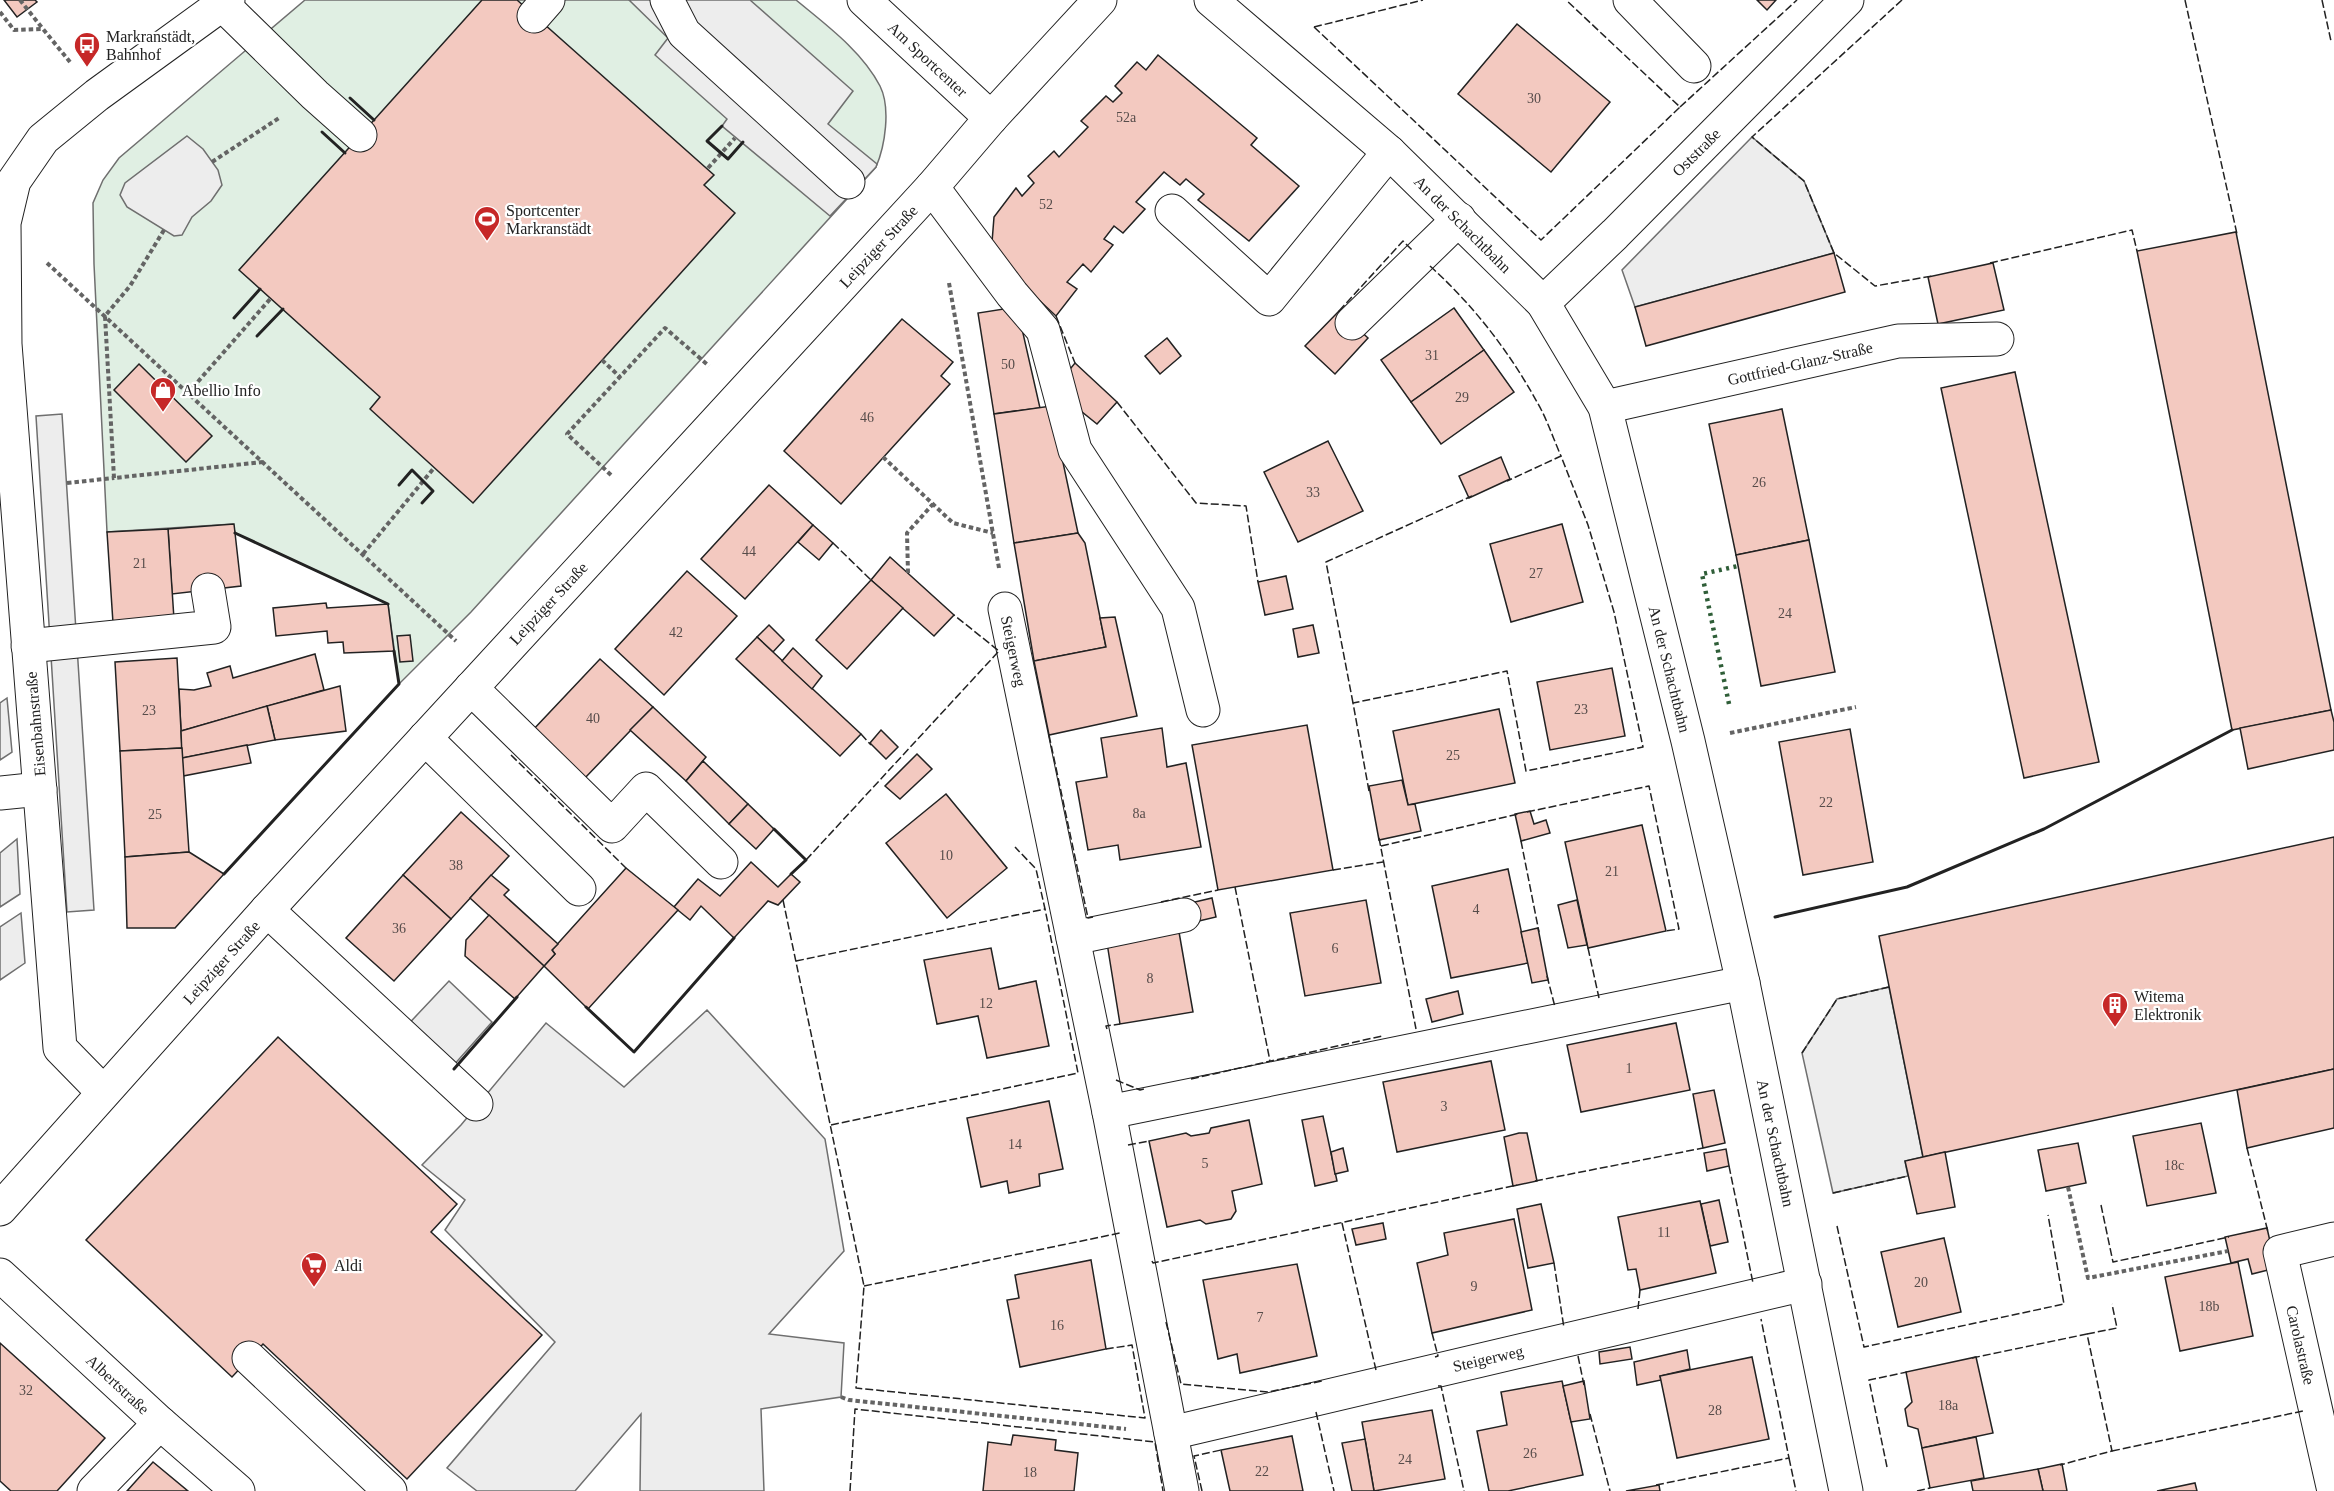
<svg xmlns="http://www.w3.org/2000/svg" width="2334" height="1491" font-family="Georgia,serif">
<rect width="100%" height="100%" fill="#fff"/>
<path fill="#e0efe3" stroke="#6f6f6f" stroke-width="1.5" d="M305,0H796C825,24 862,51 880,86C891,108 885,146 876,167L471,612L399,684L388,604L235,533L233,524L107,532L94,264L93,203L103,180L119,158Z"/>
<g fill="#ededed" stroke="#6f6f6f" stroke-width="1.5">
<path d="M629,0H750L853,91L828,124L877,164L876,167L830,216L722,126L727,119L655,55L668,38Z"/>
<path d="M187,136L203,149L218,170L222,185L211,201L192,217L182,235L174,236L127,207L120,195L125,183Z"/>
<path d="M1752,137L1804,181L1834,253L1635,307L1622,270Z"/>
<path d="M62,414L94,910L67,912L36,416Z"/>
<path d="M7,698L12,752L0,760V703Z"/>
<path d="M17,839L20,894L0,907V853Z"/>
<path d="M21,913L25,963L0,980V927Z"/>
<path d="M449,981L492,1022L445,1075L400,1033Z"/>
<path d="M1889,987L1923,1157L1905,1161L1908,1176L1833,1193L1802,1053L1837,999Z"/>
<path d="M707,1010L825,1139L844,1251L769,1334L844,1343L841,1397L761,1409L764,1491H640L641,1414L575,1491H477L447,1468L555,1342L445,1230L465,1200L422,1165L461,1125L546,1023L624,1087Z"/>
</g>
<g fill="#f3c9c0" stroke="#222" stroke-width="1.5">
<path d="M4,0H35L37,2L17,17Z"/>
<path d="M482,0H517L714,175L704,185L735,213L473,503L370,409L380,397L239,270Z"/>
<path d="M1757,0H1776L1767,10Z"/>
<path d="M1517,24L1610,102L1551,172L1458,94Z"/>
<path d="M1158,55L1257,138L1251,145L1299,186L1249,241L1198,200L1204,194L1186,179L1180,185L1164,172L1136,202L1145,209L1123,233L1114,226L1104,239L1113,245L1091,272L1083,264L1067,282L1077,289L1056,316L991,255L994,217L1016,188L1022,196L1034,183L1028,176L1054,151L1059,157L1088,127L1081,121L1106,96L1113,102L1122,93L1115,86L1137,62L1146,70Z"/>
<path d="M2236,232L2331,710L2232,730L2137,251Z"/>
<path d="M1834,253L1845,292L1646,346L1635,307Z"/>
<path d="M1993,263L2004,310L1938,324L1928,277Z"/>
<path d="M1010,308L1020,320L1040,408L994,414L978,313Z"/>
<path d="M1454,308L1484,350L1411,402L1381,360Z"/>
<path d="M1339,311L1368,338L1335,374L1305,346Z"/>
<path d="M902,319L953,362L941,376L950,384L841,504L784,451Z"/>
<path d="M1167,338L1181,356L1160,374L1145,356Z"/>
<path d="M1484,350L1514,392L1441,444L1411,402Z"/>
<path d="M1075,363L1117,402L1097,424L1071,403L1062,379Z"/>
<path d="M139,364L212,436L186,462L114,390Z"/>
<path d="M2015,372L2099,762L2024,778L1941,388Z"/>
<path d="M1051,406L1078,533L1014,543L994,414Z"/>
<path d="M1782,409L1809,540L1736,555L1709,424Z"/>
<path d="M1328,441L1363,511L1298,542L1264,472Z"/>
<path d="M1501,457L1510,479L1469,498L1459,476Z"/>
<path d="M769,485L813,525L745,599L701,559Z"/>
<path d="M234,524L241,586L172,594L168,529Z"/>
<path d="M1562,524L1583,602L1511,622L1490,544Z"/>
<path d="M813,525L833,543L819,560L798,542Z"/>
<path d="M168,529L174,619L113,623L107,532Z"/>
<path d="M1078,533L1085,543L1106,647L1034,661L1014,543Z"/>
<path d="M1809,540L1835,672L1761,686L1736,555Z"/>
<path d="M890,557L954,615L934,636L871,580Z"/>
<path d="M687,571L737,616L664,695L615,649Z"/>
<path d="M1286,576L1293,609L1265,615L1258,582Z"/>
<path d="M871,580L903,608L847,669L816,640Z"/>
<path d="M326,603L327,608L388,604L394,651L344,653L343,642L328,643L327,631L276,636L273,608Z"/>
<path d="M1115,617L1137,716L1049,735L1034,661L1106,647L1100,618Z"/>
<path d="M769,625L784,640L773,652L757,637Z"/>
<path d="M1313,625L1319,653L1298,657L1293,629Z"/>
<path d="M410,635L413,661L400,662L397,636Z"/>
<path d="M757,637L861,734L840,756L736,659Z"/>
<path d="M793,648L822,676L812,689L782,661Z"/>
<path d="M315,654L324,690L181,731L179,689L194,690L211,686L207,673L230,666L233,678Z"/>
<path d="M177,658L182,748L120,751L115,662Z"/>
<path d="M600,659L653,707L584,779L532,731Z"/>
<path d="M1612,668L1625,736L1550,750L1537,682Z"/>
<path d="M340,686L346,731L275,740L267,706Z"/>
<path d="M267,706L275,740L182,758L181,731Z"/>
<path d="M653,707L706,757L686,781L630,730Z"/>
<path d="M1499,709L1515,783L1408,805L1393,731Z"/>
<path d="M2331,710L2334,722V750L2248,769L2240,728Z"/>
<path d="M1307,725L1333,870L1218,890L1192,745Z"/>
<path d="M1162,728L1167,767L1186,763L1201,847L1120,860L1118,845L1088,850L1076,782L1107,777L1101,738Z"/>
<path d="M1850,729L1873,862L1803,875L1779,742Z"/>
<path d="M881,730L898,747L886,759L870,743Z"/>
<path d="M247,745L251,763L183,776L182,758Z"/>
<path d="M182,748L189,852L125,857L120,751Z"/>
<path d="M917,754L932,769L900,799L885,786Z"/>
<path d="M703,761L748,804L729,824L686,781Z"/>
<path d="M1402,780L1408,805L1415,804L1421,831L1379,840L1369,786Z"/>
<path d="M946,794L1007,868L947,918L886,843Z"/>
<path d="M748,804L774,829L756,849L729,824Z"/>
<path d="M1530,811L1534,824L1546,820L1550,833L1521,841L1515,814Z"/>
<path d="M461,812L509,856L451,919L403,875Z"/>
<path d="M1642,825L1666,931L1588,948L1565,842Z"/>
<path d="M2334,837V1069L1923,1157L1879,936Z"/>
<path d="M189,852L224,874L175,928H127L125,857Z"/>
<path d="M751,862L778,887L791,874L800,882L778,905L768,901L734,938L701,906L690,920L674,907L698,879L720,896Z"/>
<path d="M626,868L678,910L588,1009L544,966L555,954L552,950Z"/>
<path d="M1508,869L1528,963L1451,978L1432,886Z"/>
<path d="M403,875L451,919L394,981L346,938Z"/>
<path d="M491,875L509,890L504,895L558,944L552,950L555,954L544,966L470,898Z"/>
<path d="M1212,898L1216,917L1186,924L1182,905Z"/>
<path d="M1366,900L1381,983L1305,996L1290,913Z"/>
<path d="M1577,900L1587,945L1568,948L1558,905Z"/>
<path d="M489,915L544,966L515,999L465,956L466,940Z"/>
<path d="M1538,928L1548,980L1532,983L1521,932Z"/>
<path d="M1179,932L1193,1012L1120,1024L1107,943Z"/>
<path d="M991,948L999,989L1036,981L1049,1046L987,1058L978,1016L937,1024L924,960Z"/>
<path d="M1458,991L1463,1014L1432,1022L1426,999Z"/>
<path d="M1676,1023L1690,1090L1581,1112L1567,1045Z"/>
<path d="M278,1037L457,1204L431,1232L542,1335L407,1479L263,1344L232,1377L86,1240Z"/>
<path d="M1491,1061L1505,1130L1397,1152L1383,1082Z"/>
<path d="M2334,1069V1128L2247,1148L2237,1090Z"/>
<path d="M1714,1090L1725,1143L1703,1148L1693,1094Z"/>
<path d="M1049,1101L1063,1169L1039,1174L1040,1186L1009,1193L1007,1181L981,1187L967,1118Z"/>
<path d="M1323,1116L1337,1181L1315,1186L1302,1120Z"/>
<path d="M1249,1120L1262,1184L1232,1191L1236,1211L1231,1219L1206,1224L1200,1220L1167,1227L1149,1141L1186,1133L1191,1136L1209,1133L1211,1128Z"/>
<path d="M2201,1123L2216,1193L2147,1206L2133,1136Z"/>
<path d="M1519,1133H1527L1537,1181L1513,1186L1504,1137Z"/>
<path d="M2078,1143L2086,1183L2046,1191L2038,1150Z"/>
<path d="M1343,1148L1348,1171L1335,1174L1331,1152Z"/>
<path d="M1726,1149L1729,1166L1707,1171L1704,1153Z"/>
<path d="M1945,1152L1955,1207L1917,1214L1905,1161Z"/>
<path d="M1719,1200L1728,1242L1710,1246L1701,1204Z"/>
<path d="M1700,1201L1716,1273L1640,1290L1636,1269L1628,1270L1618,1217Z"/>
<path d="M1541,1204L1554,1263L1528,1268L1517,1209Z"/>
<path d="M1514,1219L1532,1310L1432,1333L1417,1263L1448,1255L1444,1233Z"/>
<path d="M1383,1223L1386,1239L1356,1245L1352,1229Z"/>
<path d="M2267,1228L2276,1268L2252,1274L2248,1259L2231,1263L2225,1237Z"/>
<path d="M1944,1238L1961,1312L1898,1327L1881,1252Z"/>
<path d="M1091,1260L1106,1349L1020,1367L1007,1300L1019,1298L1015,1275Z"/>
<path d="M2238,1262L2253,1336L2180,1351L2165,1277Z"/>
<path d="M1297,1264L1317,1356L1240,1373L1237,1354L1218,1359L1203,1280Z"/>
<path d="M0,1343L105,1438L57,1491H11L0,1481Z"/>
<path d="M1630,1347L1632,1359L1600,1364L1599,1352Z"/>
<path d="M1687,1350L1690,1369L1660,1376L1661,1380L1637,1385L1634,1362Z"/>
<path d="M1752,1357L1769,1439L1677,1458L1660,1376Z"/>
<path d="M1976,1357L1993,1433L1922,1448L1918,1429L1908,1426L1905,1409L1912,1402L1906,1372Z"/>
<path d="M1562,1381L1583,1475L1508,1491H1489L1477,1431L1507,1425L1501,1392Z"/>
<path d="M1584,1381L1590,1419L1571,1422L1563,1386Z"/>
<path d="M1432,1410L1445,1479L1374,1491L1362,1422Z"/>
<path d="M1013,1435L1056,1440L1055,1450L1078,1453L1074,1491H983L988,1442L1011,1445Z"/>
<path d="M1292,1436L1303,1491H1230L1221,1450Z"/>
<path d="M1976,1437L1984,1478L1930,1488L1922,1448Z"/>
<path d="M1365,1439L1374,1491H1352L1342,1443Z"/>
<path d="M153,1462L188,1491H127Z"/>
<path d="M2062,1464L2067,1491H2043L2038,1469Z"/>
<path d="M2038,1469L2043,1491H1973L1971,1481Z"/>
<path d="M2195,1483L2197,1491H2157Z"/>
<path d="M1659,1485L1660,1491H1626Z"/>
</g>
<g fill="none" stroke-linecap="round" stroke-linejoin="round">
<g stroke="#222" stroke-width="35">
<g id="minor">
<path d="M667,0L684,33L848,182"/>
<path d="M864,0L991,118"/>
<path d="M1211,0L1389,152L1543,303L1605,407L1688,741L1743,983L1846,1491"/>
<path d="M1630,0L1694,66"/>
<path d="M222,4L315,95L360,135"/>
<path d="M534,16L548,0"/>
<path d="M932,187L1012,294L1043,330L1075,450L1178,608L1203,710"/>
<path d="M1172,211L1269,299L1389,152"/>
<path d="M1543,303L1615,234L1847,0"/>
<path d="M1352,323L1459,219"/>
<path d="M1605,407L1898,341L1997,339"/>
<path d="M1005,609L1109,1112L1182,1491"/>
<path d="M28,646L214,627L208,590"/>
<path d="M471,688L612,826L646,789L721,862"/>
<path d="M425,738L579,889"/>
<path d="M0,793L40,789"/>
<path d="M267,910L476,1104"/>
<path d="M1073,938L1184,915"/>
<path d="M103,1092L60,1048L5,344L4,223L14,181L43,139L97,95L228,0"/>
<path d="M1109,1112L1743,983"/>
<path d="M0,1275L160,1423L238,1491"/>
<path d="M249,1358L390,1491"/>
<path d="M1171,1433L1805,1284"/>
<path d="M94,1491L160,1423"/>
<path d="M2334,1491L2280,1252L2334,1239"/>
</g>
</g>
<g stroke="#222" stroke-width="35">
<path id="major" d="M0,1209L267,910L932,187L991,118L1100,0"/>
</g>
<g stroke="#646464" stroke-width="4" stroke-dasharray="4.5 3" stroke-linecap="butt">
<path d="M20,0L43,29"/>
<path d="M0,12L14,30L43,29L70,62"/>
<path d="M212,162L279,118"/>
<path d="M708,168L735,138"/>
<path d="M164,230L130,286L105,316L114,478L263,462"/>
<path d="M47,263L456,641"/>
<path d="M949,283L999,568"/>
<path d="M602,360L620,377"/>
<path d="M188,393L271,298"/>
<path d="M883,457L953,523L993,533"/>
<path d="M611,475L567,434L665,328L709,366"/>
<path d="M67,483L114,478"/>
<path d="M363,554L434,468"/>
<path d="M908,573L907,533L933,504"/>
<path d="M1730,733L1856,707"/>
<path d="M2068,1187L2088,1278L2228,1251"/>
<path d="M841,1397L849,1400L1126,1429"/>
</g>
<use href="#minor" stroke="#fff" stroke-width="33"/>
<use href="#major" stroke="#fff" stroke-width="33"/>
<path stroke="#2f5e38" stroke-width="4.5" stroke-dasharray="3 4.5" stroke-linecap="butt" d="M1729,704L1702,574L1738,566"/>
<g stroke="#222" stroke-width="1.5" stroke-dasharray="8 3" stroke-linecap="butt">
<path d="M1902,0L1752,137L1804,181L1834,253L1875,286L1932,276"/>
<path d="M2185,0L2237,234"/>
<path d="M2322,0L2331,41"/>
<path d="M1314,27L1541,240L1680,107L1566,0"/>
<path d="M1314,27L1423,0"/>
<path d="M1680,107L1797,0"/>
<path d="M1990,263L2132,230L2137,251"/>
<path d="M1430,266C1473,305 1509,351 1537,402C1547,419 1553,438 1561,456"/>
<path d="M1339,311L1403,241L1412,250"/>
<path d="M1056,316L1075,363"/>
<path d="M1117,402L1196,503L1246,506L1258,582"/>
<path d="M833,543L871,580"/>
<path d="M1353,703L1326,562L1472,496"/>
<path d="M861,734L871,745"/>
<path d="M1049,735L1088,918L1093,917"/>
<path d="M511,755L626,868"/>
<path d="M1369,791L1353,703L1507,671L1526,771L1643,747L1614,612L1588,525L1561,456L1507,481"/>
<path d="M1527,812L1649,786L1679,929L1666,931"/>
<path d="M1379,838L1416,1029"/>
<path d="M1521,841L1539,932"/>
<path d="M1381,846L1518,814"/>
<path d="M806,860L999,651L954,615"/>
<path d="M1333,870L1383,862"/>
<path d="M1235,887L1270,1061"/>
<path d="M783,900L864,1286L856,1388L1145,1418L1132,1345L1106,1349"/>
<path d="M1161,902L1218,890"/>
<path d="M1588,948L1599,998"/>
<path d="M796,961L1045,909L1036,869L1015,847"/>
<path d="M1547,976L1555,1007"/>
<path d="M1107,1029L1106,1026L1120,1024"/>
<path d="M1802,1053L1837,999L1889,987"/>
<path d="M1191,1079L1382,1036"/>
<path d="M1116,1080L1140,1090L1144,1089"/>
<path d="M831,1125L1078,1073L1045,909"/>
<path d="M1128,1145L1149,1141"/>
<path d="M2247,1148L2268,1232"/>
<path d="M1729,1166L1753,1283"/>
<path d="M1535,1181L1703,1148"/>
<path d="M1833,1193L1908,1176"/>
<path d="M2101,1205L2113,1262L2229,1237"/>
<path d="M1342,1223L1376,1370"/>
<path d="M1837,1226L1864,1347L2064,1304L2048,1215"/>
<path d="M1152,1261L1153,1263L1517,1185"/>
<path d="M1554,1263L1564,1328"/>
<path d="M864,1286L1120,1233"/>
<path d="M1638,1309L1640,1290"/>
<path d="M1166,1322L1181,1384L1268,1392L1322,1381"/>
<path d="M1432,1333L1438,1356L1435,1357"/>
<path d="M2087,1334L2117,1328L2112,1304"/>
<path d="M1578,1356L1584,1385"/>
<path d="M1972,1358L2087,1334L2112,1451L2060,1465"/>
<path d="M1438,1386H1441L1464,1491"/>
<path d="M1316,1412L1334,1491"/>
<path d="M1590,1414L1610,1491"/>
<path d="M2112,1451L2303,1411"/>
<path d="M1789,1458L1796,1491"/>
<path d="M1887,1467L1869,1380L1907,1372"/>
<path d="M1656,1485L1789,1458L1761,1319"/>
<path d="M850,1491L855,1409L1155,1442L1163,1491"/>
<path d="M1202,1491L1194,1456L1221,1450"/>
<path d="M1917,1491L1930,1488"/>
</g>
<g stroke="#222" stroke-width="3">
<path d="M350,98L374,120"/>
<path d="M722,126L707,141L728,159L743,142"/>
<path d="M322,132L345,153"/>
<path d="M234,318L260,289"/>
<path d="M257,336L283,309"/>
<path d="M399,485L412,470L433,491L422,503"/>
<path d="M235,533L388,604"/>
<path d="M774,829L806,860L791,874"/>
<path d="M224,874L399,684L394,651"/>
<path d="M1775,917L1907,887L2044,829L2232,730"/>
<path d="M586,1007L634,1052L734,938"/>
<path d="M454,1069L517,997"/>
</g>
</g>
<defs>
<g id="bus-pin" transform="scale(1.35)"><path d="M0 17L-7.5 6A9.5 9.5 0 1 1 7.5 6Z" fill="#c62828" stroke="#fff"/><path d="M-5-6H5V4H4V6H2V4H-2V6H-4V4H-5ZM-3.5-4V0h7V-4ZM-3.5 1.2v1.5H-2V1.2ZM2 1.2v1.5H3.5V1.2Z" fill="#fff"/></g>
<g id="stadium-pin" transform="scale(1.35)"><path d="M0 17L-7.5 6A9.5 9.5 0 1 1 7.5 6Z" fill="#c62828" stroke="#fff"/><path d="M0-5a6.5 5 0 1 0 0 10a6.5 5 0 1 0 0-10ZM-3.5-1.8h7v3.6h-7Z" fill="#fff"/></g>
<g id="shop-pin" transform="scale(1.35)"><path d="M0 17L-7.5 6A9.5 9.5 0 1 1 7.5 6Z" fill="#c62828" stroke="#fff"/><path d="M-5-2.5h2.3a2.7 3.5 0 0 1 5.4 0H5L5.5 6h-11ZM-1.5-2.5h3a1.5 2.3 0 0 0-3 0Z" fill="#fff"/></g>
<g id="building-pin" transform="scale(1.35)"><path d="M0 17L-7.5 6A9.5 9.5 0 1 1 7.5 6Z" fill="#c62828" stroke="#fff"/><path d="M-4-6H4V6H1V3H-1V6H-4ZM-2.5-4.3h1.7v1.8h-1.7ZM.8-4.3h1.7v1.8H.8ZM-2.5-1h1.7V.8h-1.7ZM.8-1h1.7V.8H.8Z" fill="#fff"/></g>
<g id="supermarket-pin" transform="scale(1.35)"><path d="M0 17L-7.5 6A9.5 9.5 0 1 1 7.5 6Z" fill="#c62828" stroke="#fff"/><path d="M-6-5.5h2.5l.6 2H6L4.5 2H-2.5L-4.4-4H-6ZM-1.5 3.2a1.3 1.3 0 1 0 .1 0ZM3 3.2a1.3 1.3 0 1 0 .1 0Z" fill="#fff"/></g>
</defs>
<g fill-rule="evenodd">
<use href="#bus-pin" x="87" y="45"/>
<use href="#stadium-pin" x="487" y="219"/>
<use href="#shop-pin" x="163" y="390"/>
<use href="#building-pin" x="2115" y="1005"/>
<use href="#supermarket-pin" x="314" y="1265"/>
</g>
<g text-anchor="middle" stroke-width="4.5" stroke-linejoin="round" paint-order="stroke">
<g font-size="14" fill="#564c4a">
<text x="1534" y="103">30</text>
<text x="1126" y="122">52a</text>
<text x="1046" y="209">52</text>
<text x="1432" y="360">31</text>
<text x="1008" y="369">50</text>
<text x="1462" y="402">29</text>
<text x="867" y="422">46</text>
<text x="1759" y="487">26</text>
<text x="1313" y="497">33</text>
<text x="749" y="556">44</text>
<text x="140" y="568">21</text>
<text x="1536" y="578">27</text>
<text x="1785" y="618">24</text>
<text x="676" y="637">42</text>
<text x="1581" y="714">23</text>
<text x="149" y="715">23</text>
<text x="593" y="723">40</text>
<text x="1453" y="760">25</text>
<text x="1826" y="807">22</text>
<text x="1139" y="818">8a</text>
<text x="155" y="819">25</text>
<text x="946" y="860">10</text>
<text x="456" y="870">38</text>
<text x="1612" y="876">21</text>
<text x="1476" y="914">4</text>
<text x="399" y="933">36</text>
<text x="1335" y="953">6</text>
<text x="1150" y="983">8</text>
<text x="986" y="1008">12</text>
<text x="1629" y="1073">1</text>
<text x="1444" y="1111">3</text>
<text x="1015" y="1149">14</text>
<text x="1205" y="1168">5</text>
<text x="2174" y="1170">18c</text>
<text x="1664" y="1237">11</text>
<text x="1921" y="1287">20</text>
<text x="1474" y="1291">9</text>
<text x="2209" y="1311">18b</text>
<text x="1260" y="1322">7</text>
<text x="1057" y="1330">16</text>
<text x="26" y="1395">32</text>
<text x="1948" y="1410">18a</text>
<text x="1715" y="1415">28</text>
<text x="1530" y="1458">26</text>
<text x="1405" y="1464">24</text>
<text x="1262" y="1476">22</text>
<text x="1030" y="1477">18</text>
</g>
<g font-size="16" fill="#222" stroke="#fff" text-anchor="start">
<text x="106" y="42">Markranstädt,<tspan x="106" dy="18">Bahnhof</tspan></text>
<text x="506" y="216">Sportcenter<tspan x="506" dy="18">Markranstädt</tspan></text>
<text x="182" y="396">Abellio Info</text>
<text x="2134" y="1002">Witema<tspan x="2134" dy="18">Elektronik</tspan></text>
<text x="334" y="1271">Aldi</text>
</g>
<g font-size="16" fill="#222" stroke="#fff">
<text transform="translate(928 59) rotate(43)" y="6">Am Sportcenter</text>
<text transform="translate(1696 152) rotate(-45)" y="6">Oststraße</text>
<text transform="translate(1463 224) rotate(45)" y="6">An der Schachtbahn</text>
<text transform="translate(878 246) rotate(-47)" y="6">Leipziger Straße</text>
<text transform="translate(1800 363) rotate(-13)" y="6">Gottfried-Glanz-Straße</text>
<text transform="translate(548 603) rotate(-47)" y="6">Leipziger Straße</text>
<text transform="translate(1014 651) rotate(78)" y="6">Steigerweg</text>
<text transform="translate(1670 669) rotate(76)" y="6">An der Schachtbahn</text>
<text transform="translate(35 724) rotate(-95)" y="6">Eisenbahnstraße</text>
<text transform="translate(221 962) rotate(-48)" y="6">Leipziger Straße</text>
<text transform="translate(1776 1143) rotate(78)" y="6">An der Schachtbahn</text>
<text transform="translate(2301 1345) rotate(77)" y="6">Carolastraße</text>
<text transform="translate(1488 1358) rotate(-13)" y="6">Steigerweg</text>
<text transform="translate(118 1384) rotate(43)" y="6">Albertstraße</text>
</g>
</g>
</svg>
